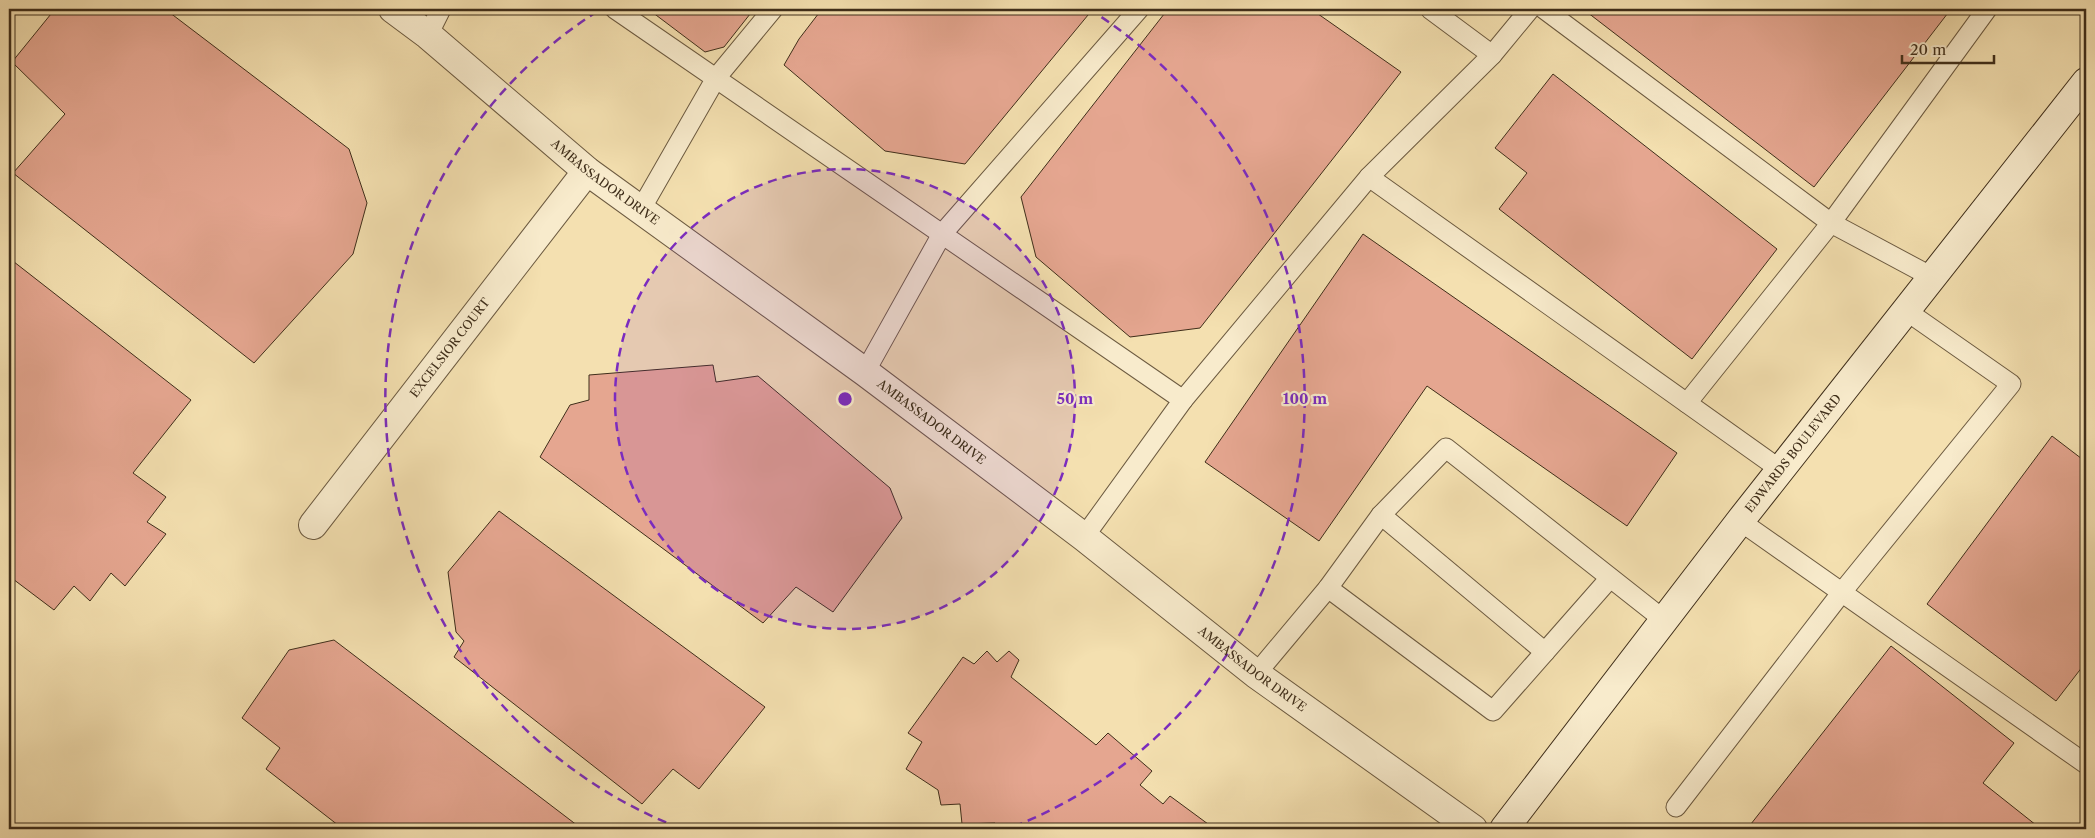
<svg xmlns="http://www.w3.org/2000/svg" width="2095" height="838" font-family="'Libre Caslon Text',serif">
<rect width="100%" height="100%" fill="#f4e0b0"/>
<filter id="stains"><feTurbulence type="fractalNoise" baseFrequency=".004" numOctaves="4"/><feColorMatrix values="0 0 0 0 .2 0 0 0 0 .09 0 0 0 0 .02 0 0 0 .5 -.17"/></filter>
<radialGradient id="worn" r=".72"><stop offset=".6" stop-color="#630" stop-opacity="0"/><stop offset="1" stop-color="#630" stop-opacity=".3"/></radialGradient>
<g fill="#e5a690" stroke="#3f2e1a">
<path d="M55,9H165L349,149L367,203L353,254L254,363L13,173L65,114L12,62Z"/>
<path d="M648,9H754L724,47L705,52Z"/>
<path d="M822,9H1093L965,164L885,151L784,65L799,39Z"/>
<path d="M1168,9H1311L1401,72L1200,328L1130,337L1036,257L1021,197Z"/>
<path d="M1583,9H1951L1814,187Z"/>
<path d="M1553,74L1777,249L1692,359L1499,209L1527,173L1495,148Z"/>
<path d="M1363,234L1677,453L1627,526L1427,386L1319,541L1205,462Z"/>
<path d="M9,258L191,400L133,473L166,497L147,522L166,534L125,586L111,573L90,601L74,586L54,610L9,576Z"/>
<path d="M713,365L716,382L758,376L890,488L902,518L833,612L796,587L763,623L540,457L570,405L589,400V375Z"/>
<path d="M2052,436L2086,462V662L2056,701L1927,604Z"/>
<path d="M499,511L765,707L699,789L673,769L642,804L454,657L464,641L456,632L448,572Z"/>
<path d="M334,640L582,829H343L266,769L280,748L242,718L289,650Z"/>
<path d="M1891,646L2014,743L1983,783L2041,829H1747Z"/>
<path d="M987,651L997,662L1009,651L1019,660L1011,677L1096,745L1108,733L1152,771L1140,785L1163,804L1170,796L1208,824L1212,829H996L995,823L962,824L960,804L941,805L938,790L906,769L922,742L908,733L963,657L974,664Z"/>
</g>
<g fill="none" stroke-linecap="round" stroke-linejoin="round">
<g stroke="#6c5a40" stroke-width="21">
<g id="lane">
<path d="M615,9L1183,400L1084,537"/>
<path d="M1544,9L1831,223L1687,403"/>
<path d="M428,35L441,9"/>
<path d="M1492,55L1530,9"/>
<path d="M1369,177L1781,470"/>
<path d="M641,209L716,78L773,9"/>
<path d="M1932,277L1831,223L1987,9"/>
<path d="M865,372L942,234L1139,9"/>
<path d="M1183,400L1369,177L1492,55L1430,9"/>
<path d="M1381,515L1545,652"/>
<path d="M1740,521L2086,764"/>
<path d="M1328,588L1493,711L1610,578"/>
<path d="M1256,674L1328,588L1381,515L1446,448L1664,620"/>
<path d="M1676,807L1842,592L2011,384L1905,310"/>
</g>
</g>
<g stroke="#6c5a40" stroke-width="30">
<g id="street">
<path id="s1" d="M393,9L428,35L587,171L865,372L1084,537L1256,674L1473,829"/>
<path id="s2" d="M313,525L587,171"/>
</g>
</g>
<g stroke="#3f2e1a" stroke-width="30">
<g id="secondary">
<path id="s3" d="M1504,829L1740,521L2086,82"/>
</g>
</g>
<use href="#lane" stroke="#f8ebcc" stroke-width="19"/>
<use href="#street" stroke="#f8ebcc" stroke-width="28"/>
<use href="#secondary" stroke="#f8ebcc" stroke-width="28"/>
</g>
<circle cx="845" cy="399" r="230" fill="#7b2cbf" fill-opacity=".12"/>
<g fill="none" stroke="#7b2cbf" stroke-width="2.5" stroke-dasharray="9 6">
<circle cx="845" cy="399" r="230"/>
<path d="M680 828A460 460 0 0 1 601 9M1089 9A460 460 0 0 1 1010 828"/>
</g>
<g text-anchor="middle" stroke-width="4.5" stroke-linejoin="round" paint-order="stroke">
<g font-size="12" fill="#3f2e1a" stroke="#f8ebcc">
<text dy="4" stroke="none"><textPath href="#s1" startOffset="274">AMBASSADOR DRIVE</textPath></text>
<text dy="4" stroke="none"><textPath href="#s2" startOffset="224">EXCELSIOR COURT</textPath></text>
<text dy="4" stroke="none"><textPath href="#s1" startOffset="679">AMBASSADOR DRIVE</textPath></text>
<text dy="4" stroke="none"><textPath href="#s3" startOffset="474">EDWARDS BOULEVARD</textPath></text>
<text dy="4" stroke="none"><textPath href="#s1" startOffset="1084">AMBASSADOR DRIVE</textPath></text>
</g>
</g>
<circle cx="845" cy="399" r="8" fill="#7b2cbf" stroke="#f8ebcc" stroke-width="2.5"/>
<g font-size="15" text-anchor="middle" font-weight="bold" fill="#7b2cbf" stroke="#f8ebcc" stroke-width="4.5" stroke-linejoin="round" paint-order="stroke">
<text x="1075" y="404">50 m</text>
<text x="1305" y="404">100 m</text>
</g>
<rect width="2095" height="838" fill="none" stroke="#f4e0b0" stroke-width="30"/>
<rect x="10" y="10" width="2075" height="818" fill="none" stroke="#3f2e1a" stroke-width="2.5"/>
<rect x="15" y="15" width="2065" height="808" fill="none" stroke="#3f2e1a"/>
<path d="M1902 55v8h92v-8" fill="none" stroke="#3f2e1a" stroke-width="2.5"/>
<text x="1910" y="55" font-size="15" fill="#3f2e1a" stroke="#f8ebcc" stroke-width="4" paint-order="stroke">20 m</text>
<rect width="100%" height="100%" filter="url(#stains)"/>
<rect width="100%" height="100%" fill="url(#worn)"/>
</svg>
